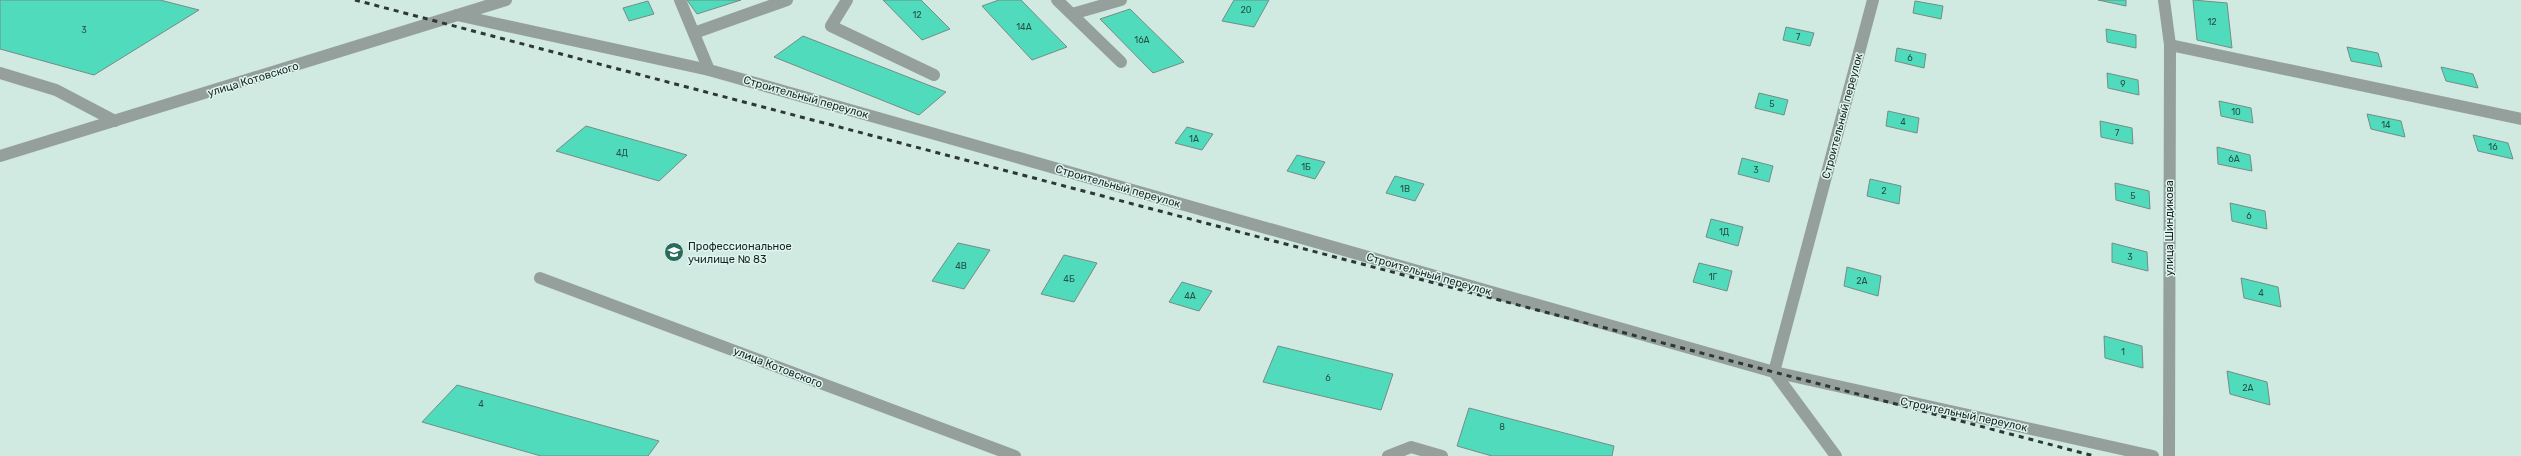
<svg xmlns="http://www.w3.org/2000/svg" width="2521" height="456" font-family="Rubik,sans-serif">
<rect width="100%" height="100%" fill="#d0e9e1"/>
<g fill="#50dcbc" stroke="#758c85">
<path d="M0,0H160L199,10L94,75L0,49Z"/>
<path d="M687,0H741L697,14Z"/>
<path d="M883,0H921L950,29L922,40Z"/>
<path d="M999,0H1021L1067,47L1032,60L982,6Z"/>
<path d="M1234,0H1269L1254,27L1222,21Z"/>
<path d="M2098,0H2126V6Z"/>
<path d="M2193,0L2227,3L2232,48L2197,40Z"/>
<path d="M648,1L654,14L629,21L623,8Z"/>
<path d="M1915,1L1943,6L1941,19L1913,13Z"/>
<path d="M1130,9L1184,62L1153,73L1100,19Z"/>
<path d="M1786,27L1814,33L1810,46L1783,40Z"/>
<path d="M2106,29L2136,35V48L2107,42Z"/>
<path d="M803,36L946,92L919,115L774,57Z"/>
<path d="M2347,47L2378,53L2382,67L2351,61Z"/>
<path d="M1897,48L1926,54L1924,68L1895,61Z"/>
<path d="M2441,67L2473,74L2478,88L2446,81Z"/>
<path d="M2107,73L2138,80L2139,95L2108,88Z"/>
<path d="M1759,93L1788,100L1784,115L1755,108Z"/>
<path d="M2219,101L2251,108L2253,123L2221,116Z"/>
<path d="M1888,111L1919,118L1917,133L1886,126Z"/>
<path d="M2367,114L2401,121L2405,137L2371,129Z"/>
<path d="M2100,121L2132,128L2133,144L2101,137Z"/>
<path d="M586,126L687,155L659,181L556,151Z"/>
<path d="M1187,127L1213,134L1202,150L1175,143Z"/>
<path d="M2473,135L2508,143L2513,159L2478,151Z"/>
<path d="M2217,147L2250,155L2252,171L2218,164Z"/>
<path d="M1297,155L1325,162L1315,179L1287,171Z"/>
<path d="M1742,158L1773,166L1769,182L1738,174Z"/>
<path d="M1395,176L1424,184L1415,201L1386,193Z"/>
<path d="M1870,179L1901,186L1899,204L1867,196Z"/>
<path d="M2115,183L2149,191L2150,209L2116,200Z"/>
<path d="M2230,203L2265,211L2267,229L2232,221Z"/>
<path d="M1711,219L1743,227L1738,246L1706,237Z"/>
<path d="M958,243L990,250L964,289L932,281Z"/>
<path d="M2112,243L2147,252L2148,271L2112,262Z"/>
<path d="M1064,255L1097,263L1074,302L1041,294Z"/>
<path d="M1699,263L1732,271L1727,291L1693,282Z"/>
<path d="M1847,267L1881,276L1878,296L1844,286Z"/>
<path d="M2241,278L2278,287L2281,307L2244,298Z"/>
<path d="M1182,282L1212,291L1199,311L1169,302Z"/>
<path d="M2104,336L2142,346L2143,368L2105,358Z"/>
<path d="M1278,346L1393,374L1381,410L1263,382Z"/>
<path d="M2227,371L2267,382L2270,405L2230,394Z"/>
<path d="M457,385L659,441L648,456H541L422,422Z"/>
<path d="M1469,408L1614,446L1612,456H1492L1457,446Z"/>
</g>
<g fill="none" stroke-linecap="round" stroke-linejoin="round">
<g stroke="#95a09c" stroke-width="12">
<path d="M680,0L709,70"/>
<path d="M847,0L831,26L934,75"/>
<path d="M1057,0L1121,62"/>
<path d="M2164,0L2170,45L2169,456"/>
<path d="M1072,14L1121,0"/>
<path d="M457,15L709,70L1774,372L2153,456"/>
<path d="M694,33L787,0"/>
<path d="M2170,45L2521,119"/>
<path d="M0,73L56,90L115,121"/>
<path d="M0,156L506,0"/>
<path d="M540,278L1015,456"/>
<path d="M1388,456L1411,447L1442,456"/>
<path d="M1836,456L1774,372L1873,0"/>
</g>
<path stroke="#2d3835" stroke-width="3" stroke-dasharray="5 5" stroke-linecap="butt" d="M355,0L2094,456"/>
</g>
<defs>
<g id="school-disc" transform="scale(1)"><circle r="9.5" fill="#286a5b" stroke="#def6ef"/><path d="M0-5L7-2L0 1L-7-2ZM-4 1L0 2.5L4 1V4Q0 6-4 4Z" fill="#fff"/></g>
</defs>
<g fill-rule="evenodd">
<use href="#school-disc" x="674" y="252"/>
</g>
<g text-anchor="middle" stroke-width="3" stroke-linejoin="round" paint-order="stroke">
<g font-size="9" fill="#275047">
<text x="1246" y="13">20</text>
<text x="917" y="18">12</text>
<text x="2212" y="25">12</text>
<text x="1024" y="30">14А</text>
<text x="84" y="33">3</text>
<text x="1798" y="40">7</text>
<text x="1142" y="43">16А</text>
<text x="1910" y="61">6</text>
<text x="2123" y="87">9</text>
<text x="1772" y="107">5</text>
<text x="2236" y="115">10</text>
<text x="1903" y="125">4</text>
<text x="2386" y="128">14</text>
<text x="2117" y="136">7</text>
<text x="1194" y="142">1А</text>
<text x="2493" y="150">16</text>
<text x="622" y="156">4Д</text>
<text x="2234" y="162">6А</text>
<text x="1306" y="170">1Б</text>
<text x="1756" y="173">3</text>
<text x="1405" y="192">1В</text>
<text x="1884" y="194">2</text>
<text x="2133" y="199">5</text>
<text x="2249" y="219">6</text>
<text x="1724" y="235">1Д</text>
<text x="2130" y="260">3</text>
<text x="961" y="269">4В</text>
<text x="1713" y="280">1Г</text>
<text x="1069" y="282">4Б</text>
<text x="1862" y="284">2А</text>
<text x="2261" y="296">4</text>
<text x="1190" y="299">4А</text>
<text x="2123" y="355">1</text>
<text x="1328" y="381">6</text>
<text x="2248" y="391">2А</text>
<text x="481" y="407">4</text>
<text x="1502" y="430">8</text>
</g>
<g font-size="11" fill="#192220" stroke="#def6ef">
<text transform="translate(253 79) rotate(-17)" y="4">улица Котовского</text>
<text transform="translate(806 97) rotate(16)" y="4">Строительный переулок</text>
<text transform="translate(1842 116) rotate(-75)" y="4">Строительный переулок</text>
<text transform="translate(1118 186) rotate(16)" y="4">Строительный переулок</text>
<text transform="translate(2169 228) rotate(-90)" y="4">улица Шиндикова</text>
<text transform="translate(1429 274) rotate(16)" y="4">Строительный переулок</text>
<text transform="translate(778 367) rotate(21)" y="4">улица Котовского</text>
<text transform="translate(1964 414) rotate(12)" y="4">Строительный переулок</text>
</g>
<g font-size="11" fill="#192220" stroke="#def6ef" text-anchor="start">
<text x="688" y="250">Профессиональное<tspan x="688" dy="13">училище № 83</tspan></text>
</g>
</g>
</svg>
